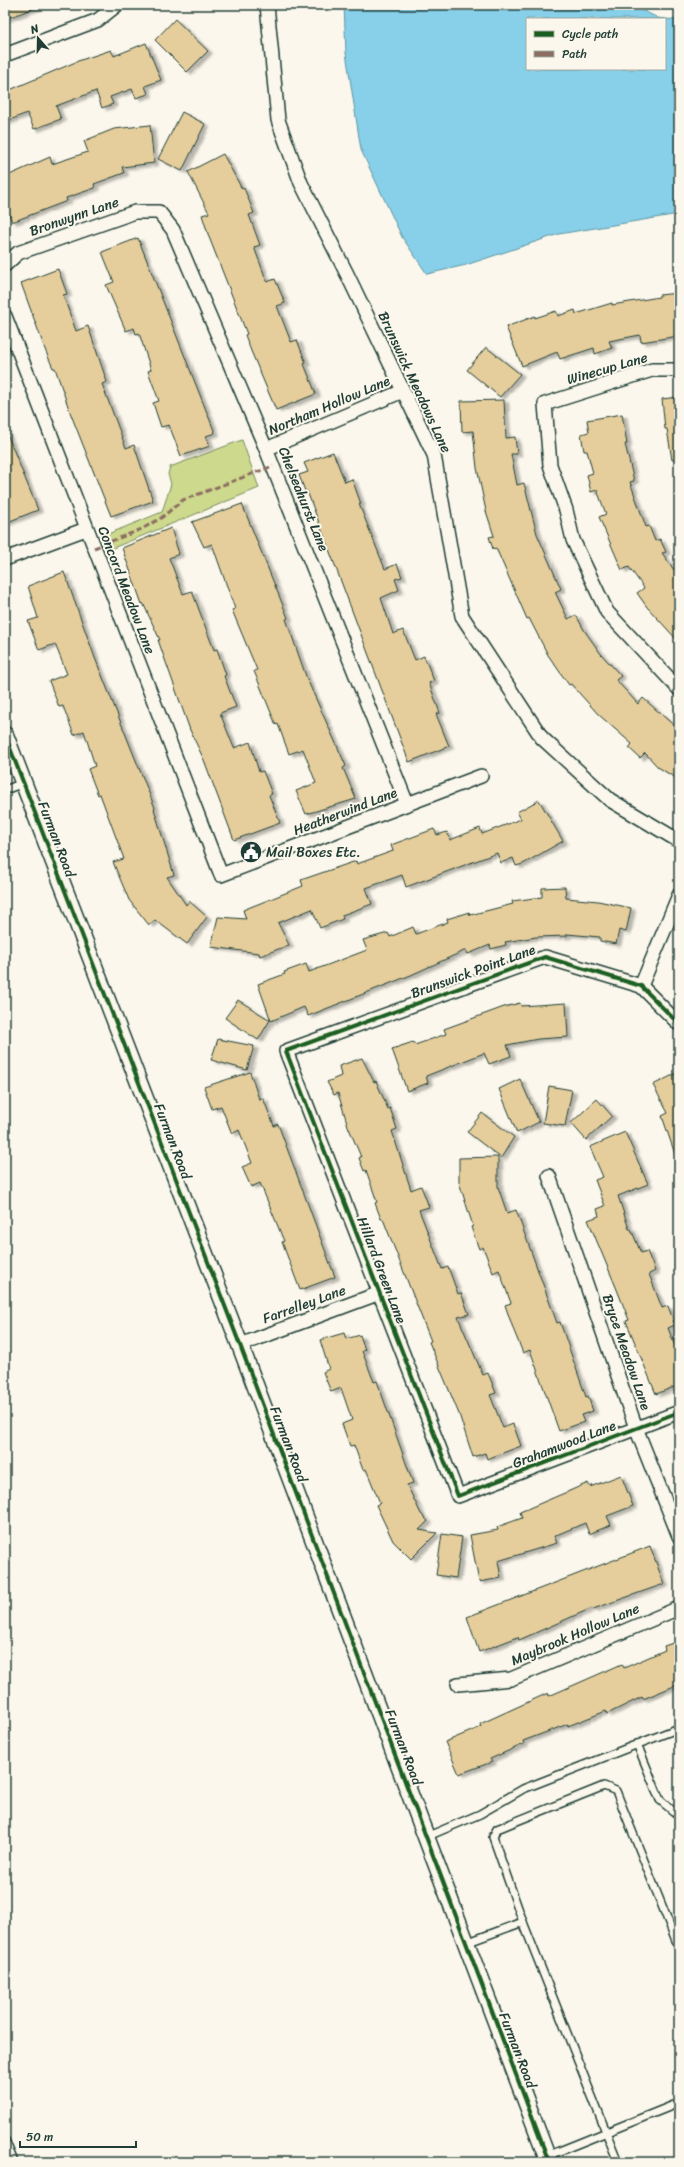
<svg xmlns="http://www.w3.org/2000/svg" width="684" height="2167" font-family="Sriracha,sans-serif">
<defs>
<filter id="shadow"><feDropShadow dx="4.5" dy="2.5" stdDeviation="1" flood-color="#0004"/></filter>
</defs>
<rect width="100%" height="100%" fill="#fbf7ec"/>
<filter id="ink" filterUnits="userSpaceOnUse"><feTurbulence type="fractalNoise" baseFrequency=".025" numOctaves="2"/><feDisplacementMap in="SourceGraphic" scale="8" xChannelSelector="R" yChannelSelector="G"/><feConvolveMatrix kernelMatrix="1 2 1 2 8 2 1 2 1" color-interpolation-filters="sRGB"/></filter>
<g filter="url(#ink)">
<path fill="#cdd98c" stroke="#768b60" d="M242,440L259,488L108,550L103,536L162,512L171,484L168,474L170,467Z"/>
<path fill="#88cfea" stroke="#5e95a1" d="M344,5H632L658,18L665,19H527V69H665V19L679,20V214L559,234L466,265L427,274L402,237L361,150L346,53Z"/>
<g fill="#e6ce9c" stroke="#1f3d34" filter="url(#shadow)">
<path d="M5,5H40V6L5,19Z"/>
<path d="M175,19L208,51L187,72L155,40Z"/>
<path d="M146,43L161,80L145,86L148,94L136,98L132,89L110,97L113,104L102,108L96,91L56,106L61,119L34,129L27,113L5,122V92L78,61L111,50L114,56Z"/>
<path d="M182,112L205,124L182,171L158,159Z"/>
<path d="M150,125L154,163L122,167L124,173L94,184L95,188L66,198L67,201L12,222L5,204V177L50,157L52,164L88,152L84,141L114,129Z"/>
<path d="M223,154L242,189L244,188L254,213L249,215L260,245L254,247L267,282L275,279L285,303L277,306L291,342L297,340L306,363L304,364L316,394L276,410L251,351L245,335L247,334L209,237L202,215L209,213L188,172Z"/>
<path d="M138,238L215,433L206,436L210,446L181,456L169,425L161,427L153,403L159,401L148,371L151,370L139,333L136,334L134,328L126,331L106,285L114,282L102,252Z"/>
<path d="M58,269L67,294L63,295L76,331L88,326L107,382L102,384L126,448L134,445L153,501L111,516L70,412L55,368H53L46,352L21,283Z"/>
<path d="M679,293V336L641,342L640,335L609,341L612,348L595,354L594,348L560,359L557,352L522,366L506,327L535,316V318L556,311L558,316L575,310L576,314L612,303V305L659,297V295Z"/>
<path d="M486,347L520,374L500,397L467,370Z"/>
<path d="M679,397V459L672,460L667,429H665L662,399Z"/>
<path d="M504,400L506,438L515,437L517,454H511L517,485L524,483L537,534L561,589L555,592L568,619L576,615L584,630L601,654L621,676L616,680L638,704L643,698L679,730V780L658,767L645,753L640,758L629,748L632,744L598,714L571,684L569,685L548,655L529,618L527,619L496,548L493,549L489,537L494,536L486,511L477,468L473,431L462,432L461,401Z"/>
<path d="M622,414L627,444H625L634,481L630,482L646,527L649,526L655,541L660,539L666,552L662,553L679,577V642L647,607L637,593L644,588L629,567L622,570L599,517L606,514L597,490L591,492L587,475L593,473L587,451H584L581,434L589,432L587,420Z"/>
<path d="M5,429L38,510L5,523Z"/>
<path d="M333,452L345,482L352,479L361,504H359L385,569L397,564L402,577L395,579L399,590L381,598L393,634L403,630L415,660L424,656L434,681L429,683L440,713L436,714L449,746L409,762L307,491H305L299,475L308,472L304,463Z"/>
<path d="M242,504L288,618L286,619L307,679L346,766L343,768L356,799L306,814L296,791L316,783L303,749L289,754L278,724L276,725L254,671L257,670L232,610L235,609L212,544L204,547L192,522Z"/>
<path d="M171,528L179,554L169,558L183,594L192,591L214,650L217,649L226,675L224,676L236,707L220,713L234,748L250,742L259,772L263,771L272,794L269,795L280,823L234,840L204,760L190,730L158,640H160L143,603L142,604L122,548Z"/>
<path d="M64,572L95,658L155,808L154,809L174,875L167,877L186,905L189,901L207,917L187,944L155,920L149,925L129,900L113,862L124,859L100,794L98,795L88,769L95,766L84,731L74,735L63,706L59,707L49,681L67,674L55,644L39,650L28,621L38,618L28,586Z"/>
<path d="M539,800L563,841L523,864L516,866L513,858L501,863L497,853L406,887L402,875L366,888L372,904L342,915L343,919L320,928L312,909L278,923L289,945L260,956L259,953L211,947L218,917L246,919L243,910L303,886L301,880L356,861L357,864L393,851L391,845L434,829L437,835L447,832L450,840L480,828L482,834L521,819L517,812Z"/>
<path d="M565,887L566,898L598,901L631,908L626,932L619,930L616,944L600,941V937L567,934V936L536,937L505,942L506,945L491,949L490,945L468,954L466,950L411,975L308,1016L304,1007L271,1021L258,984L285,974L284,972L306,964L309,972L367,950L363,940L388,933L390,937L413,927L416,934L448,922L447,919L469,912L470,915L513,904L512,901L542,897V888Z"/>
<path d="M238,1000L270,1020L258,1040L225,1018Z"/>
<path d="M520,1003L521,1006L566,1003L568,1037L538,1039L507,1045L511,1056L489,1064L484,1053L426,1076L428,1083L407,1091L392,1049L413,1042L415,1045L446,1034L444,1029L504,1007Z"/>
<path d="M218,1039L254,1046L247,1070L211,1060Z"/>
<path d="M362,1058L374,1082L376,1081L388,1109L390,1108L397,1129L392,1131L411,1190L421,1186L429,1207L419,1210L442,1269L448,1267L458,1294L461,1293L469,1314L458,1317L483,1375L488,1373L496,1393L490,1395L503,1428L513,1424L521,1446L487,1459L485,1453L473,1457L459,1414L429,1342L431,1341L383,1219H381L375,1203L377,1202L366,1170L364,1171L359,1158L361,1157L348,1126L338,1093L334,1095L327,1082L341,1076L339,1066Z"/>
<path d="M250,1072L259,1099L263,1098L274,1126L278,1124L335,1277L300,1290L282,1242L284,1241L260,1183L251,1187L242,1167L252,1163L239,1130L232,1134L221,1106L212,1109L204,1087Z"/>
<path d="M679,1072V1159L677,1160L662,1116L668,1113L653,1085Z"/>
<path d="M520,1079L539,1122L517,1133L499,1089Z"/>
<path d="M549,1086L572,1090L565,1126L543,1123Z"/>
<path d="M597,1099L612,1116L586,1140L571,1123Z"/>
<path d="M482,1113L514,1137L501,1158L467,1132Z"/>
<path d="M625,1132L648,1184L618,1196L629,1229H631L641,1253L647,1251L655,1271L649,1274L662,1308L668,1306L675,1325L668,1328L679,1356V1385L656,1394L626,1321L629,1320L616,1287L588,1220L599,1216L597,1209L605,1206L595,1180L603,1177L590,1147Z"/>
<path d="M498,1157V1187L507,1213L516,1210L557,1323L560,1322L586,1397L588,1396L593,1411L581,1415L584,1422L559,1431L530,1350L523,1353L514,1331L505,1305L511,1303L499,1270L493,1273L483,1247L479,1249L471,1227L473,1226L459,1182V1158Z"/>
<path d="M344,1333L346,1339L360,1335L365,1350L362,1351L374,1382L377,1381L413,1483L407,1485L421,1514L428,1521L419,1530L437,1533L411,1559L393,1541L376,1505L380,1503L366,1469L363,1470L354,1445L350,1446L342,1424L352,1420L341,1388L331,1392L323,1372L329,1369L320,1340Z"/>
<path d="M621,1475L633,1506L607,1516L611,1525L589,1534L585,1523L554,1536L557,1543L498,1561L501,1578L479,1582L470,1535L498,1530L497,1527L522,1518L520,1512L588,1483L590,1487Z"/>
<path d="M442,1534L462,1537L456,1578L436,1575Z"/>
<path d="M650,1546L664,1584L593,1609L592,1608L519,1640L518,1637L479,1652L467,1617Z"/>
<path d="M679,1641V1684L643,1699L642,1697L607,1714L606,1711L568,1726V1724L523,1741L524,1744L490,1759L492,1762L459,1774L445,1742L481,1727L480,1724L548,1693L549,1696L622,1664L624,1668L665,1650L664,1646Z"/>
</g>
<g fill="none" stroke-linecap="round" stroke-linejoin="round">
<g stroke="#1f3d34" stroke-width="10">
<g id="service">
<path d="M5,790L23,783"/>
<path d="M637,1744L660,1800L679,1816"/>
<path d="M426,1837L480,1814L523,1789L679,1728"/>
<path d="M523,1922L618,2162"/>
<path d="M466,1943L523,1922L493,1837L497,1829L604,1786L616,1791L679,1948"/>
<path d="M5,2140L14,2162"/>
<path d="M547,2156L679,2103"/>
</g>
</g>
<g stroke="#1f3d34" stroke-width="16">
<g id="minor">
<path d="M267,5L278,120L301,183L347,274L434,455L462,616L542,738L610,800L679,841"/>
<path d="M5,55L98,20L117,5"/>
<path d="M5,265L18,253L135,212H159L173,230L266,449L407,804"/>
<path d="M5,316L221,875L481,776"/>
<path d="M679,370H652L545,404L550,465L566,510L573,540L607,612L679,689"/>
<path d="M266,449L403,391"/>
<path d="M5,559L86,529"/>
<path d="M641,986L679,895"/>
<path d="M679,1024L641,986L545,957L286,1051L458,1496L679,1412"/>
<path d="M549,1176L636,1428L679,1536"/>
<path d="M240,1345L380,1293"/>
<path d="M458,1684L511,1679L679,1608"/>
</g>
</g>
<g stroke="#1f3d34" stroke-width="19">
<path id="tertiary" d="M5,735L240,1345L549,2162"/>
</g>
<use href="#service" stroke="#fbf7ec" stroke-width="7"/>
<use href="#minor" stroke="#fbf7ec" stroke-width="13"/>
<use href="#tertiary" stroke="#fbf7ec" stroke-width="16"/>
<path stroke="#8d6e63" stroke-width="3" stroke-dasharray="6 3" stroke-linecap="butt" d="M94,548L142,529L161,518L183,500L273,466"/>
<g stroke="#fbf7ec" stroke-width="6">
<g id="cycleway">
<path d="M5,735L240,1345L549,2162"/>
<path d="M679,1024L641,986L545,957L286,1051L458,1496L679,1412"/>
</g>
</g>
<use href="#cycleway" stroke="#1b5e20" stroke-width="4"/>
</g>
</g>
<defs>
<g id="civic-disc" transform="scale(1.15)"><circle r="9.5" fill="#1f3d34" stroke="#fbf7ec"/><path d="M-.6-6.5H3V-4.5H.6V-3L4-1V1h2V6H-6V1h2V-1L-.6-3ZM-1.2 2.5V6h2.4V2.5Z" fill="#fff"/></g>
</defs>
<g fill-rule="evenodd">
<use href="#civic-disc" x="251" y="852"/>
</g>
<g text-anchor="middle" stroke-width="4" stroke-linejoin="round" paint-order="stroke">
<g font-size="14" fill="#1f3d34" stroke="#fbf7ec">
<text transform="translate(74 216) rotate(-19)" y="5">Bronwynn Lane</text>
<text transform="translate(607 368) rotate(-16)" y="5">Winecup Lane</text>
<text transform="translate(415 382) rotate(65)" y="5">Brunswick Meadows Lane</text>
<text transform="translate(329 405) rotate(-23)" y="5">Northam Hollow Lane</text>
<text transform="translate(304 499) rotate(68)" y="5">Chelseahurst Lane</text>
<text transform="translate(127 590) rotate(69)" y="5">Concord Meadow Lane</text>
<text transform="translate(345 811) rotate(-21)" y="5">Heatherwind Lane</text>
<text transform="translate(57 839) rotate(69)" y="5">Furman Road</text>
<text transform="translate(473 971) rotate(-20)" y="5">Brunswick Point Lane</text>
<text transform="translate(173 1141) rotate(69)" y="5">Furman Road</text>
<text transform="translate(382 1270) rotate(69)" y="5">Hillard Green Lane</text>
<text transform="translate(304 1304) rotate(-20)" y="5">Farrelley Lane</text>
<text transform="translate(627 1352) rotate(71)" y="5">Bryce Meadow Lane</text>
<text transform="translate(289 1444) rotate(69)" y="5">Furman Road</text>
<text transform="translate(564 1444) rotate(-21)" y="5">Grahamwood Lane</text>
<text transform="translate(575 1634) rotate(-23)" y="5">Maybrook Hollow Lane</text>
<text transform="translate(404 1747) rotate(69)" y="5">Furman Road</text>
<text transform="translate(518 2050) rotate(69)" y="5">Furman Road</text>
</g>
<g font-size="14" fill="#1f3d34" stroke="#fbf7ec" text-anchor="start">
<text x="266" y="857">Mail Boxes Etc.</text>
</g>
</g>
<rect width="684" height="2167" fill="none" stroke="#fbf7ec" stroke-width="20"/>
<rect x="10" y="10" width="664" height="2147" fill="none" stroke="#1f3d34" stroke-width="1.5" filter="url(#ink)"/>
<rect x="526" y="18" width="140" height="52" fill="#fbf7ec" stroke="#a3ada2"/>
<rect x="534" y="31" width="20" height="6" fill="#1b5e20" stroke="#a3ada2"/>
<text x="562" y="38" font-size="12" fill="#1f3d34">Cycle path</text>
<rect x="534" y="51" width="20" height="6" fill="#8d6e63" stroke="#a3ada2"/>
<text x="562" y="58" font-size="12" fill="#1f3d34">Path</text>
<g transform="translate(38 38) rotate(340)" stroke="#fbf7ec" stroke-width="3" paint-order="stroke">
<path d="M0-3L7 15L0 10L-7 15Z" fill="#1f3d34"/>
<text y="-6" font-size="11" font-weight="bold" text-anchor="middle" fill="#1f3d34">N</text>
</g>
<path d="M20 2141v6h116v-6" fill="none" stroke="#1f3d34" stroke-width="2"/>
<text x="26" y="2141" font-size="12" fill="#1f3d34" stroke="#fbf7ec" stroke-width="3" paint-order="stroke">50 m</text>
</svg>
